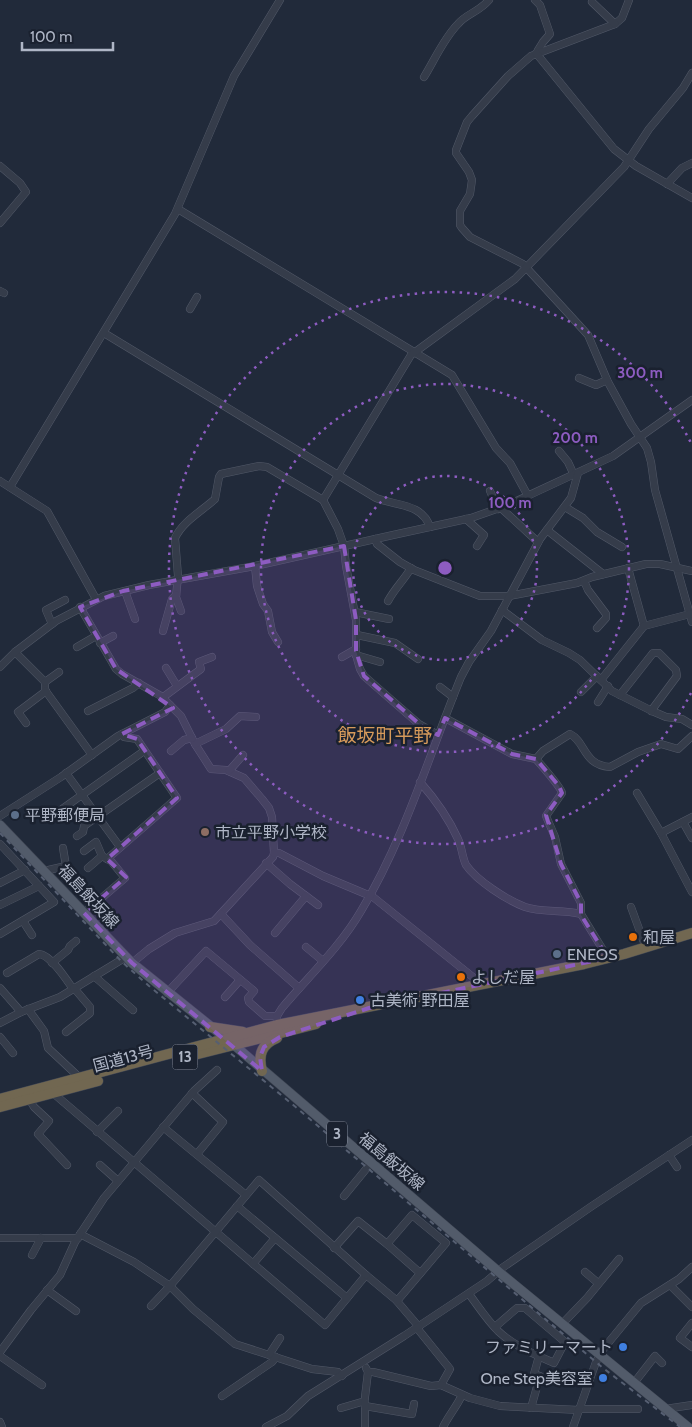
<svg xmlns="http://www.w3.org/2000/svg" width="692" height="1427" font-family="Cabin,'Noto Sans JP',sans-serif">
<rect width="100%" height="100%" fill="#212a3a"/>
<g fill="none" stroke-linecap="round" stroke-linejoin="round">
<g stroke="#525968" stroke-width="8">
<g id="minor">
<path d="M535,0L540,5L550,34L543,42L538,50L539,52"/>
<path d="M629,0L622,18L615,24L531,56L508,76L472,116L467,122L456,150V153L469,172L472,180L470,194L460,211V225L462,228L470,237L523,264L588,335L608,382L631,424L647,448L651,462L655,490L692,622"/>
<path d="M592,2L615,24"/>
<path d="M536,53L614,149L636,166L692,198"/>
<path d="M424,77C435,59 444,38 458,24C466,14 479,12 489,0"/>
<path d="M0,166L20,183L26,192L0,223"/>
<path d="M667,184L682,168L692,163"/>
<path d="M178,209L452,375L496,448L510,463L528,496"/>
<path d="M0,291L4,293"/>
<path d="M190,309L197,297"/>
<path d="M104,333L376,498C396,506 422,503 430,527"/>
<path d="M579,378L596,385L607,380"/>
<path d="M559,451L568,462L574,475"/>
<path d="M0,481L47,511L96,599"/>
<path d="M10,487L175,214L234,76L280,0"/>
<path d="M490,491L498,509"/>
<path d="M323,500L411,355L515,279L624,167L649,129L683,88L692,73"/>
<path d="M565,507L583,518L597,532L622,547"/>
<path d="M501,508L538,542"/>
<path d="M466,519L484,535L477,546"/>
<path d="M547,530L603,574"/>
<path d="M375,539L377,544L400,562L414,570L480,596H509L577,583L592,577L646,564H660L692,571"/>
<path d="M255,566L257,586L263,604L268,611L272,632L278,642"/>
<path d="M628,568L644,626"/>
<path d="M584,581L588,590L606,614V618L597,628"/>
<path d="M125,591L135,619"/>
<path d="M388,601C395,588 404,580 411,568"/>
<path d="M80,607L116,669L122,674L161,696L181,716L195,744L211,769L226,770L244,778L262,799L269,808L272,817L274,853L273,857L214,921L175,933L149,949L132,963"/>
<path d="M502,610L542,640L569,653L580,660L612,691L652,711L666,717L682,719L692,725"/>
<path d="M181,611L176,597L178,576L175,538C183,521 202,511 215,499L219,477L221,474L259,466L267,467L323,500L338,529L344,546L346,566L356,620V655L360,669L364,676L419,724L438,735"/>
<path d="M355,612L389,619"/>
<path d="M52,624L46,610L65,600"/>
<path d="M163,631L172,599L176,595"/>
<path d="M357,635L395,643L418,659"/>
<path d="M100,643L113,636"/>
<path d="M77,647L96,636"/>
<path d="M15,652L45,682V690L92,755"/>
<path d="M356,655L380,662"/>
<path d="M342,657L356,649"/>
<path d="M0,667L15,652L56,621L104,596L149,585L255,566L393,535L471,518L508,505L613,456L692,400"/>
<path d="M166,668L177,686"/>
<path d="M601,680L644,626L690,614"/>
<path d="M45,682L59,672"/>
<path d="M440,687L453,697"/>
<path d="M581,692L597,676"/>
<path d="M620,695L653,653H659L676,670L677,676L651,711"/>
<path d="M162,698L201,669L199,662L212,657"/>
<path d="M598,702L608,686"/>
<path d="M88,711L133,688L139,683"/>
<path d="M445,718L512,754L536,759C541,765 561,787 562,793L546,816L555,837L561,864L581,903V914L608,958"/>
<path d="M26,723L18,712L46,691"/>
<path d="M195,744L226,729L240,716L256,717"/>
<path d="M171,751L184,740L192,738"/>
<path d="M536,759L543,751L570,734C586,742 583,765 610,767L638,752L661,744L678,749L692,736"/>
<path d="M229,771L243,755"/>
<path d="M66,773L120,847"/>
<path d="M420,782C435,799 449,819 458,839C462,847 462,857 466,865C477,881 507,900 525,907C543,913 562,909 581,914"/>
<path d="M637,793L661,833L692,892"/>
<path d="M55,814L144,751"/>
<path d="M0,816L61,777L118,736L165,712L170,705"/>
<path d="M683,822L692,838"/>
<path d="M661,833L692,817"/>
<path d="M77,836L83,832L84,826L160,773"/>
<path d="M0,844L54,902L0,934"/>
<path d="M274,853H279L323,876L373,897L474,978L476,985"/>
<path d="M107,859L177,798L137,739L124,737L122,734"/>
<path d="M266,863L290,884L318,905"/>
<path d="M88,868L102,856"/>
<path d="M44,871L66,866L63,848"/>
<path d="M0,883L25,870"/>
<path d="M0,905L39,886"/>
<path d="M631,907L646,948"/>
<path d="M84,913L125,878L111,861L102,856L96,842L84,851"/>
<path d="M221,914L250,945L299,988"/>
<path d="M23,921L32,935"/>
<path d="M275,933L306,896"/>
<path d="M306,947L323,961"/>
<path d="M52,963L68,950L70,946L76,941"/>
<path d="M7,973L39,954C51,955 66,979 73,989"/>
<path d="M94,976L133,1010"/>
<path d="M0,988L21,1012"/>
<path d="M167,993L206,951L254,991L248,998L249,1002L265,1016H277"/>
<path d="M225,997L240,980"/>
<path d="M28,1009L44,1031L48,1048L80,1078"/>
<path d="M0,1023L21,1012L60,997L126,957"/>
<path d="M277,1025V1016L282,1008C309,976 340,947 361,911C405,838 429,755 461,677L469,662L491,631L540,539L571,498L578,473"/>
<path d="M66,1032L90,1013V1007L74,988"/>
<path d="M0,1037L13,1053"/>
<path d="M53,1093L325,1325L366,1275L396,1300L419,1327"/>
<path d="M192,1093L223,1122L197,1154"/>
<path d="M29,1099L34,1107L49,1121L38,1134L67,1165"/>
<path d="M163,1127L246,1195"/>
<path d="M97,1132L118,1111"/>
<path d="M669,1155L677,1167"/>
<path d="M100,1165L118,1181"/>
<path d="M344,1196L371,1163"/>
<path d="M237,1206L347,1298"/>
<path d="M80,1234L134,1262L170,1286L193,1309L235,1344L312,1369L338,1372L342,1376"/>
<path d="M0,1238H78"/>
<path d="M387,1244L412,1215L446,1243L397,1301"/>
<path d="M334,1248L358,1221L387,1244L420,1273"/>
<path d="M32,1255L41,1238"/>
<path d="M253,1264L275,1238"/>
<path d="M585,1272L598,1283"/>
<path d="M670,1285L692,1307"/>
<path d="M47,1290L76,1311"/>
<path d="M469,1294C478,1306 487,1320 498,1331C514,1346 534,1354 554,1363L565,1342L525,1308H517L495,1327"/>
<path d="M151,1306L170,1286L259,1180L366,1275"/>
<path d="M692,1323L680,1338L692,1347"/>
<path d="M562,1324L587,1298L619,1259"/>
<path d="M417,1328L450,1369L441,1385"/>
<path d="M0,1352L31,1310L60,1275L75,1242L104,1198L194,1091L217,1070"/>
<path d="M269,1355L280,1338"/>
<path d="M0,1356L42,1385"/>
<path d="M368,1372H373L431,1386L441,1385L470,1398L500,1406L579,1410"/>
<path d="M634,1383L655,1356L662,1363"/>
<path d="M222,1396L272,1362L276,1357"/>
<path d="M365,1406L412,1414L414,1404"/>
<path d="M341,1408L365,1401"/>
<path d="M531,1408L540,1376L534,1374L539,1356"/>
<path d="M579,1409H638"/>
<path d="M665,1409L692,1405"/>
<path d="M0,1422L2,1427"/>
<path d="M266,1427L287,1416L308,1396L404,1336L487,1281L502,1268L592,1206L692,1140"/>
<path d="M365,1427V1397L368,1372L366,1368"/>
<path d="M443,1427C449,1415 457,1406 462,1395"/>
<path d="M573,1427L596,1362L604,1348L641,1303L679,1279L692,1267"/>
</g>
</g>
<g stroke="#3e4553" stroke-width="10">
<path id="major" d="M0,825L132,963L234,1045L499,1272L688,1427"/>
</g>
<g stroke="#3f4655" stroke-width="11">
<g id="highway">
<path d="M210,1027L243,1032"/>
<path d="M182,1058L316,1024"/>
<path d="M262,1071C258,1056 261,1044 277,1038"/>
<path d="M0,1099L277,1025L584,964L624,954L692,933"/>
<path d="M0,1107L98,1081"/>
</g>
</g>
<use href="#minor" stroke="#353c4a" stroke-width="7"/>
<use href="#major" stroke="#525b6a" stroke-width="9"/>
<use href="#highway" stroke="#716751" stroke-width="10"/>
<path stroke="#565f72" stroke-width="2" stroke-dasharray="5 5" stroke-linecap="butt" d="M0,833L121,961L149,986L292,1104L603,1368L680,1427"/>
</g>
<path fill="#8d5cc1" fill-opacity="0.2" stroke="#8d5cc1" stroke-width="4" stroke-dasharray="10 6" stroke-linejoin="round" d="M344,546L356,620V651L364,676L424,728L438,735L445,718L512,754L536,759L559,786L562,793L546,815L561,864L581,903V915L608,958L369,1008L280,1037L264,1047L260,1057L262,1071L132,963L84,913L126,877L107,859L177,798L137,739L122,734L173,708L116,669L80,607L123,591Z"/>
<g fill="none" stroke="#8d5cc1" stroke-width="2.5" stroke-dasharray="2.5 5">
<circle cx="445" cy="568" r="92"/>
<circle cx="445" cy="568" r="184"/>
<path d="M691 693A276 276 0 1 1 691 443"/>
</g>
<g fill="#5c6f8a" stroke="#1a212f" stroke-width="2">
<circle cx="15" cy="815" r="5"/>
<circle cx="557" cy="954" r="5"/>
</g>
<circle fill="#8d6e63" stroke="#1a212f" stroke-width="2" cx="205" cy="832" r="5"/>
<g fill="#e8710a" stroke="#1a212f" stroke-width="2">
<circle cx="633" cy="937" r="5"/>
<circle cx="461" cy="977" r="5"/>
</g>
<g fill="#3f7fe0" stroke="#1a212f" stroke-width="2">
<circle cx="360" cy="1000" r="5"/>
<circle cx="623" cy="1347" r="5"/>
<circle cx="603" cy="1378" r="5"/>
</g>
<g text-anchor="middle" stroke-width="5" stroke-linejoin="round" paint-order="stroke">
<g fill="#1a212f" stroke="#828999" stroke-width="1">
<rect x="172.5" y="1044.5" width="25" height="25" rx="4"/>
<rect x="327" y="1121.5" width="20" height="25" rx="4"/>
</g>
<g font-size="15" font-weight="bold" fill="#afb6c6">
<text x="185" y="1062">13</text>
<text x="337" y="1139">3</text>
</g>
<g font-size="16" fill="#afb6c6" stroke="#1a212f" text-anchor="start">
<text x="25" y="821">平野郵便局</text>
<text x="215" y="838">市立平野小学校</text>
<text x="643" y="943">和屋</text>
<text x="567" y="960">ENEOS</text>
<text x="471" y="983">よしだ屋</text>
<text x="370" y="1006">古美術 野田屋</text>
<text x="613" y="1353" text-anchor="end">ファミリーマート</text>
<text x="593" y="1384" text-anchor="end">One Step美容室</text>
</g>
<g font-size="16" fill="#afb6c6" stroke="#1a212f">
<text transform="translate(89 896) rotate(47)" y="6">福島飯坂線</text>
<text transform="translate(123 1058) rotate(-15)" y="6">国道13号</text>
<text transform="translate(392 1161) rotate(40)" y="6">福島飯坂線</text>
</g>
<g font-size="19" fill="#d69a5b" stroke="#1a212f">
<text x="385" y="742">飯坂町平野</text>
</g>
</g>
<circle cx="445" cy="568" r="8" fill="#8d5cc1" stroke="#1a212f" stroke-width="2.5"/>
<g font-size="15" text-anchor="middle" font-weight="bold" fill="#8d5cc1" stroke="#1a212f" stroke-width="5" stroke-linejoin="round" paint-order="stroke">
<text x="640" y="378">300 m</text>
<text x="575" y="443">200 m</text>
<text x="510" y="508">100 m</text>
</g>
<path d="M22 42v8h91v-8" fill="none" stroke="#afb6c6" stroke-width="2.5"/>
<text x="30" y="42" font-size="15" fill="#afb6c6" stroke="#1a212f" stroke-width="4" paint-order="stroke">100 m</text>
</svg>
